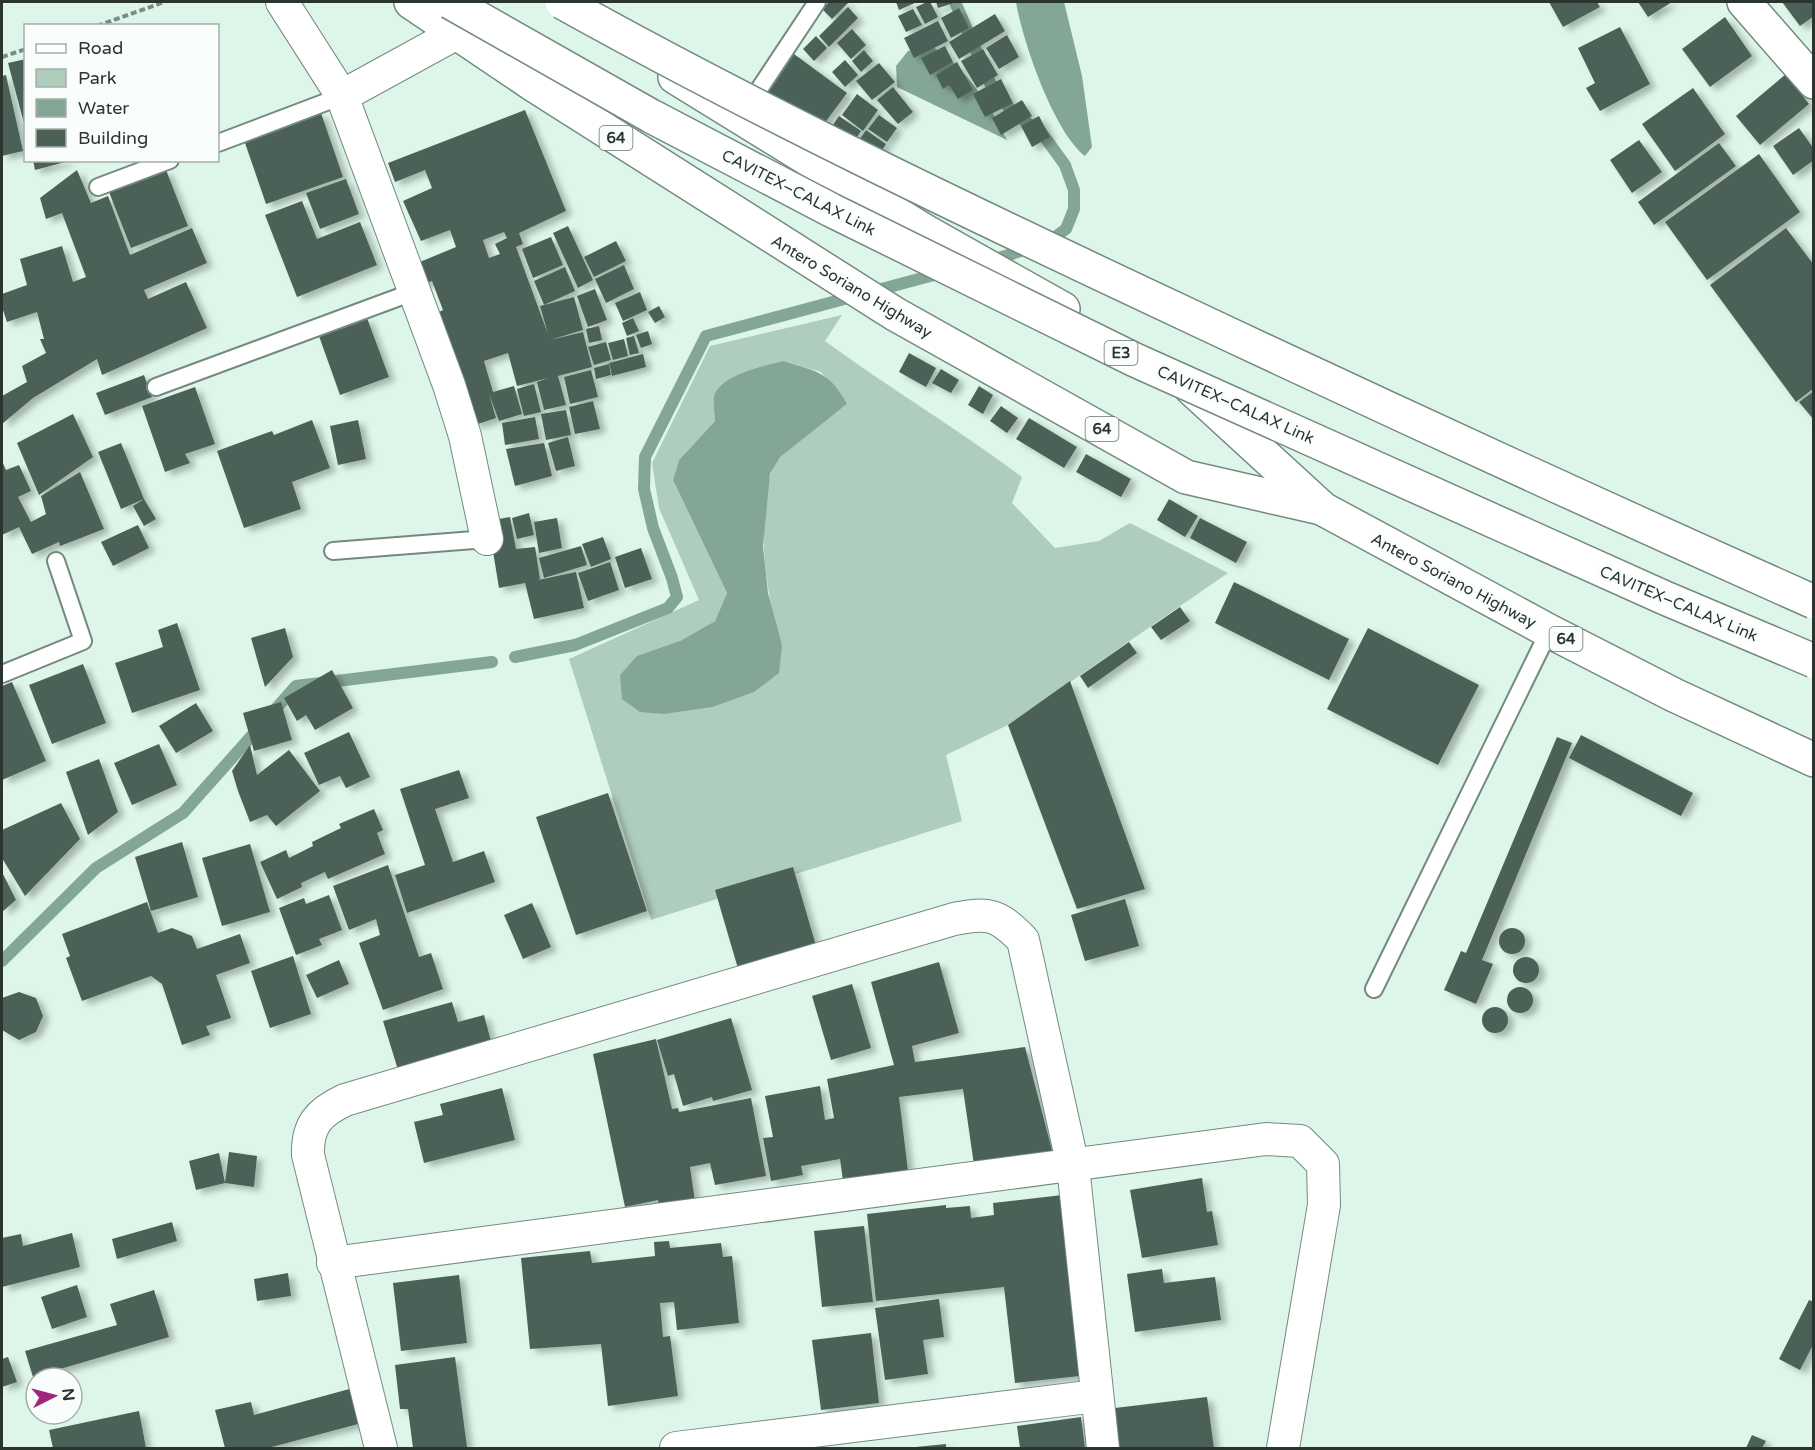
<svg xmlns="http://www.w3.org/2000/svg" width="1815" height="1450" font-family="'Varela Round',sans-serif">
<defs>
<filter id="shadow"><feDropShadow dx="6" dy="4" stdDeviation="3" flood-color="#0004"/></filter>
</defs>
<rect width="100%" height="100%" fill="#def6ea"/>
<path fill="#aecdbd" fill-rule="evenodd" d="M842,315L825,341C889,388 958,429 1022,477L1012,503L1055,548L1099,541L1130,523L1228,573L1008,725L946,755L962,821L651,920L569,659L699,600L659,508L652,463L710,346ZM783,361L821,372L847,404C828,420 793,439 779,458C751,496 766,602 782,645L680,641L715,621L727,593L673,480L679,460L715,421Z"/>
<g fill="#84a795">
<path d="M1016,2H1064L1082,76L1092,147L1085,156C1054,133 1022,40 1016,2Z"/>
<path d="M929,45C963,63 991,106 1007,140L897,87L896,66L908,51Z"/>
<path d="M783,361C816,371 830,372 847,404L780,457L770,474L763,546L768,593L782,645L779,673L754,692L712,707L664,714L640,712L622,699L620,675L637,656L680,641L715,621L727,593L673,480L679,460L715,421C715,413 713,404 714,397C719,375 764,366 783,361Z"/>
</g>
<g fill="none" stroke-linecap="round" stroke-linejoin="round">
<g stroke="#84a795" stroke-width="12">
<path d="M955,2L990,83L1013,113L1041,132L1065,165L1074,190V209L1066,229L1048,242L990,261"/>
<path d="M515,657L575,645L668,608L677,597L672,578L653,528L644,489L645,457L706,336L945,272"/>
<path d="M2,961L96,868L183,813L296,686L492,662"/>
</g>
</g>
<g fill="#4c6156" fill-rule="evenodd" filter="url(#shadow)">
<path d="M829,2H849L832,19L822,9Z"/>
<path d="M896,2H917L899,10Z"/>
<path d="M927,2H930L938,17L925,24L916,7Z"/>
<path d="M936,2H957L938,8Z"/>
<path d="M1549,2H1597L1600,7L1563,27Z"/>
<path d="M1638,2H1672L1648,17Z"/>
<path d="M1782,2H1814V16L1800,26Z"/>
<path d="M848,7L858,18L829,47L819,36Z"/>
<path d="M959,8L969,28L951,38L941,18Z"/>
<path d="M913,9L922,25L906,32L898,16Z"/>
<path d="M995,14L1005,31L959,59L949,42Z"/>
<path d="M1725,17L1752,56L1710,87L1682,49Z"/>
<path d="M938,21L948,41L914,58L904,38Z"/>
<path d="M1620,27L1650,84L1600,111L1586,88L1595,83L1578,48Z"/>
<path d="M852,29L866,45L851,59L837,43Z"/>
<path d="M1007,35L1019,57L999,69L986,48Z"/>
<path d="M816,36L827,48L814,61L803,49Z"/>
<path d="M945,46L953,62L930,75L921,58Z"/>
<path d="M983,49L998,75L977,88L961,61Z"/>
<path d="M864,50L873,61L861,72L852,61Z"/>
<path d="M794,54L847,93L818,132L766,92Z"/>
<path d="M26,59V127H25L8,63Z"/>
<path d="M845,60L858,75L845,87L832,72Z"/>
<path d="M957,62L973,90L958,99L949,85L943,89L936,75Z"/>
<path d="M879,63L895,82L872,100L856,81Z"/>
<path d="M1786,74L1809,104L1760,145L1736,116Z"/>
<path d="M6,75L23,151L2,156V76Z"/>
<path d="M1001,79L1013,103L985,117L973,94Z"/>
<path d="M893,87L913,112L898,124L877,100Z"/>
<path d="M1693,88L1725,134L1675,171L1642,124Z"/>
<path d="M857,94L878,110L863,131L842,115Z"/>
<path d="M1022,100L1032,116L1001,135L992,118Z"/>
<path d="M525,110L566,211L519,233L523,244L516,247L548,334L540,306L574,297L583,330L550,340L583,332L592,367L558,376L566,405L544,410L537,382L548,378L517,386L508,353L484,361L493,392L514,386L522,414L499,421L489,394L496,418L475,425L435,314L443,310L432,281L423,284L415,264L456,247L450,230L421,241L403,201L432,188L425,170L395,182L388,163ZM504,232L507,238L495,244L500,254L489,258L483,240Z"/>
<path d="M321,113L343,177L266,204L244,140Z"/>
<path d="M879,115L897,128L887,142L868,129Z"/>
<path d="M839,116L861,131L848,150L826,135Z"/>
<path d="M1039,116L1050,137L1032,147L1021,126Z"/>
<path d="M1799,128L1814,149V160L1793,175L1773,146Z"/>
<path d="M866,130L886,144L873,165L852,151Z"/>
<path d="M1639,140L1662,172L1632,193L1610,160Z"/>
<path d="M1719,143L1736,166L1654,225L1638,202Z"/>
<path d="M1759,154L1800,212L1707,280L1665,222Z"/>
<path d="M33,160H69V161L35,170Z"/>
<path d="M77,170L91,203L108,196L130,255L192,228L207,263L144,290L148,299L186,282L207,328L102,375L97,359L33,398L2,424V396L27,382L22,366L46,353L40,339H44L37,312L7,322L2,307V294L27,285L20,259L62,246L73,282L86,277L62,213L46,219L40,198Z"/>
<path d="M166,170L188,226L131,248L109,192Z"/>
<path d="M346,179L359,214L320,229L306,193Z"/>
<path d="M302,201L317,239L360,222L377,265L297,297L265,215Z"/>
<path d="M568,226L593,280L578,288L553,233Z"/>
<path d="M1786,228L1814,265V388L1796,402L1710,285Z"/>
<path d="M551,237L563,265L533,278L522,249Z"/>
<path d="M616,241L626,261L594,277L584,257Z"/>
<path d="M624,265L634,289L606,303L595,279Z"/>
<path d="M565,267L575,291L544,305L534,281Z"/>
<path d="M595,289L607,320L588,327L577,296Z"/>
<path d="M640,292L647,310L623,321L615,303Z"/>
<path d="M659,306L665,317L655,323L648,312Z"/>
<path d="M367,318L389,377L340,395L319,336Z"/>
<path d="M633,318L639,331L627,336L622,323Z"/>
<path d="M599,326L602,340L589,343L586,329Z"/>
<path d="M648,331L652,344L641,348L636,335Z"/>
<path d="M634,336L639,353L630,355L626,338Z"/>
<path d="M624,339L628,356L613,360L608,343Z"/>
<path d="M606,342L611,360L594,365L588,347Z"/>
<path d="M909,353L936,368L926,387L899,372Z"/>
<path d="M643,354L646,367L612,376L609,363Z"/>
<path d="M609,364L611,375L596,379L594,368Z"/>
<path d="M941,369L959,380L951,393L932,383Z"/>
<path d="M591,370L598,397L570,404L564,377Z"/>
<path d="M144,375L152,397L105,415L96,393Z"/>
<path d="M534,384L541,412L524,416L517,389Z"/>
<path d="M979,386L993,395L983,414L968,405Z"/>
<path d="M195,387L215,444L185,454L190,463L165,472L142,406Z"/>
<path d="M1814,391V420L1799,402Z"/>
<path d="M593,401L600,429L575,434L569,407Z"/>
<path d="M1001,406L1018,418L1007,433L990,421Z"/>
<path d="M566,410L571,435L546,440L541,414Z"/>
<path d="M73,414L93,457L39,495L17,443Z"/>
<path d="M535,417L539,439L505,445L502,423Z"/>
<path d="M1029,418L1077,447L1064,468L1016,439Z"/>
<path d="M312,420L330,468L292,482L301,509L244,528L217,451L272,431L274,435Z"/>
<path d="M358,420L366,459L338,465L330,426Z"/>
<path d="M568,437L575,466L556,471L548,443Z"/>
<path d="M121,443L144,499L156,519L144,526L133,506L144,499L121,509L98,452Z"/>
<path d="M544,443L552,476L515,486L506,449Z"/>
<path d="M1086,454L1131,479L1121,497L1076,472Z"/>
<path d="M2,461L6,470L19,465L31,491L18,497L31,522L46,514L41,496L80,472L104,529L60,546L59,542L32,554L19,527L2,535Z"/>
<path d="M1169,499L1198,516L1185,537L1157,520Z"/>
<path d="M529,513L534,535L517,539L512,518Z"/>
<path d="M510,517L516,549L535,547L540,579L538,580L576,572L584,608L534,619L525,583L499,588L488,521Z"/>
<path d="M557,518L562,548L539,553L534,522Z"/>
<path d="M1200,518L1247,542L1236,563L1190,538Z"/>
<path d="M138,525L149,548L113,566L101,542Z"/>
<path d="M603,537L611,559L591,567L582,544Z"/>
<path d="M581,546L587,565L544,578L539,558Z"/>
<path d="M641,548L652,579L625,588L615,557Z"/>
<path d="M610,562L619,590L588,601L578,573Z"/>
<path d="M1234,582L1349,639L1329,680L1215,623Z"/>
<path d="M1180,607L1190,621L1161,640L1151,627Z"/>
<path d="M177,623L200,690L132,713L115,663L163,647L158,630Z"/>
<path d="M285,628L293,657L265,687L251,638Z"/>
<path d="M1368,628L1479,685L1438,765L1327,709Z"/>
<path d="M1129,642L1137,653L1088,688L1080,676Z"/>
<path d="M83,664L106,723L52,744L29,685Z"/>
<path d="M332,670L353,708L315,730L306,715L297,721L284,698Z"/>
<path d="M1070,681L1145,889L1077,909L1008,725Z"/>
<path d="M12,682L46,761L2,780V686Z"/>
<path d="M281,702L292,740L254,751L243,713Z"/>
<path d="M196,703L213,731L176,753L159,726Z"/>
<path d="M349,732L370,777L346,788L340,776L319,785L304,753Z"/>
<path d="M1581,735L1693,793L1681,816L1569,758Z"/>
<path d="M1557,737L1572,743L1482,960L1493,964L1476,1004L1444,990L1461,951L1466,953Z"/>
<path d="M159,744L177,785L132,805L114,763Z"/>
<path d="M250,745L257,775L289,750L320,791L276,826L267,815L250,822L238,791L232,771Z"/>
<path d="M99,759L118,812L88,835L66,772Z"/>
<path d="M459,770L469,798L435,809L453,862L484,851L495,882L407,913L395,875L425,865L400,789Z"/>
<path d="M608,793L647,911L576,935L536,817Z"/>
<path d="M61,803L80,839L25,896L2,858V830Z"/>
<path d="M374,809L383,830L377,833L385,854L328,879L325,872L301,883L302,887L277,899L260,862L286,850L289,858L313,846L312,842L341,828L339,824Z"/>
<path d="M182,842L198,897L151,911L135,857Z"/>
<path d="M250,844L270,912L222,926L202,858Z"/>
<path d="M388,865L419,957L431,953L443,989L383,1010L359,943L380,935L376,919L349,930L333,886Z"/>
<path d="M793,867L817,949L739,972L715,890Z"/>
<path d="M2,872L16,900L2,912Z"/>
<path d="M329,895L342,930L319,939L322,945L296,955L279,908L304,898L306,904Z"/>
<path d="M1125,899L1139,946L1085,961L1071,915Z"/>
<path d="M147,902L158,933L172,928L192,936L197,949L240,934L250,963L216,975L231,1018L206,1026L210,1035L182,1045L162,984L151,976L82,1001L66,958L70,956L62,934Z"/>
<path d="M532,903L551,947L523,959L504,915Z"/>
<circle cx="1512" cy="941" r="13"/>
<path d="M293,956L311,1014L270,1028L251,971Z"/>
<circle cx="1526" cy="970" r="13"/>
<path d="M339,960L349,984L317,998L306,975Z"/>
<path d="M939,962L959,1033L912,1046L915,1062L1025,1047L1053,1154L974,1165L963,1089L899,1097L908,1171L843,1181L840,1159L801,1166L803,1175L771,1181L763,1138L773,1137L765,1096L820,1086L825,1120L834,1118L827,1079L894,1065L871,982Z"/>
<path d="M852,984L871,1048L831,1060L812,996Z"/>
<circle cx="1520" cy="1000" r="13"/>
<path d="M19,992L36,998L43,1016L36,1032L19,1040L2,1030V998Z"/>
<path d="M452,1002L458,1022L484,1015L492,1045L399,1073L383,1021Z"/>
<circle cx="1495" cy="1020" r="13"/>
<path d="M731,1018L752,1090L713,1101L712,1097L683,1106L674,1074L668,1076L657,1040Z"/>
<path d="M656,1039L672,1109L678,1108L679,1112L751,1098L766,1176L715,1185L710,1163L690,1167L695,1201L659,1209L658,1200L625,1207L593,1054Z"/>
<path d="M502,1088L515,1140L424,1163L414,1122L443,1115L440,1104Z"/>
<path d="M229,1152L257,1156L254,1187L225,1183Z"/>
<path d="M219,1153L225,1183L196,1190L189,1161Z"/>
<path d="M1202,1178L1207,1212L1212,1211L1218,1245L1142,1258L1130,1190Z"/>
<path d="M1071,1194L1089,1375L1015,1383L1004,1287L876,1301L867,1214L946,1205V1208L970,1206L971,1218L994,1215L993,1203Z"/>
<path d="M172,1222L177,1241L117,1259L112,1239Z"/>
<path d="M864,1226L873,1302L822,1307L814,1231Z"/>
<path d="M72,1233L80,1267L2,1287V1238L21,1234L23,1246Z"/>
<path d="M669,1241L670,1248L721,1243L723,1257L732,1256L739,1323L677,1330L674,1302L660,1303L663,1337L670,1336L678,1396L608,1406L601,1344L530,1349L521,1258L590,1251L592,1263L655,1256L654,1242Z"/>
<path d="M1162,1269L1164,1283L1215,1277L1221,1320L1135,1332L1127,1274Z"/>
<path d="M288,1273L291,1296L257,1301L254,1279Z"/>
<path d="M459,1275L467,1343L401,1351L393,1283Z"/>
<path d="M77,1285L87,1317L52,1329L41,1297Z"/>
<path d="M154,1290L169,1337L33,1377L25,1351L117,1325L110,1304Z"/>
<path d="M939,1299L944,1337L923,1340L928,1374L885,1380L875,1308Z"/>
<path d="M1809,1300L1814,1302V1343L1800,1370L1779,1359Z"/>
<path d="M871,1333L879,1403L821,1410L812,1340Z"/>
<path d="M8,1357L17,1382L2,1387V1359Z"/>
<path d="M455,1357L467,1447L413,1448L408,1409H400L395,1365Z"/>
<path d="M353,1388L362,1423L268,1448H225L215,1410L251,1402L254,1415Z"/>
<path d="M1207,1397L1214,1448H1119L1115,1408Z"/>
<path d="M139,1411L146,1448H53L49,1430Z"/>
<path d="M1081,1417L1085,1448H1020L1017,1426Z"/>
<path d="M1752,1435L1766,1441L1762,1448H1746Z"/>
<path d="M946,1444V1448H916V1447Z"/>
</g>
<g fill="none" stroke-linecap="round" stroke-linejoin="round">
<g stroke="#748a7f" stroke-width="20">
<g id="lane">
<path d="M748,106L817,2"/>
<path d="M218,143L342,96"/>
<path d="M98,187L170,160"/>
<path d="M156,387L413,292"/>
<path d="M333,551L487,539"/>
<path d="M2,674L83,641L56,561"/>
<path d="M1374,989L1549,631"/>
</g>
</g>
<g stroke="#748a7f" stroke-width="34">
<g id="street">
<path d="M282,2L342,96L449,385L465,436L487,539"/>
<path d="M342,96L457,33"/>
<path d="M333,1263L1266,1139L1300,1141L1323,1164L1324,1205L1283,1448"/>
<path d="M381,1448L308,1155C307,1125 319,1112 345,1100L954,919C988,912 998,914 1023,940L1073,1166L1103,1448"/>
<path d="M676,1448L1096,1396"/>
</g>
</g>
<g stroke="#748a7f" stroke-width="36">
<path id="secondary" d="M1744,2L1814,82"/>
</g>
<g stroke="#748a7f" stroke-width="36">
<g id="primary">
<path d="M411,2L534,85L895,314L1186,477L1321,508"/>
<path d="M675,77L928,233L1063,309"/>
<path d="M1191,388L1323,509L1549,631L1674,695L1814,760"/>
</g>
</g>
<g stroke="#7c8c84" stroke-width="4" stroke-dasharray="6 3" stroke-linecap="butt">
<path d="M97,26L164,2"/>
<path d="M2,57L26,49"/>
</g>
<use href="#lane" stroke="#fff" stroke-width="16"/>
<use href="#street" stroke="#fff" stroke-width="32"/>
<use href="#secondary" stroke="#fff" stroke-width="33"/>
<use href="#primary" stroke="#fff" stroke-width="33"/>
<g stroke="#748a7f" stroke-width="36" stroke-linecap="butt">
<g id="highway-bridge">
<path d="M450,2L651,116L831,210L1135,360L1665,598L1814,661"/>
<path d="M562,2C765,115 975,215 1186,314C1394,412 1603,508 1814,602"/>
</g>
</g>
<use href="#highway-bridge" stroke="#fff" stroke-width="33"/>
</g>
<g text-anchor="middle" stroke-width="6" stroke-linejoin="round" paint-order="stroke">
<g fill="#f9fefc" stroke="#69716d" stroke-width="1.5">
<rect x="599.5" y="126" width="33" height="24" rx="4.5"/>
<rect x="1104.5" y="341" width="33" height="24" rx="4.5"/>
<rect x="1085.5" y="417" width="33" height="24" rx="4.5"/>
<rect x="1549.5" y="627" width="33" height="24" rx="4.5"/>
</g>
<g font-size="15" font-weight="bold" fill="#2b3530">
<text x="616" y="143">64</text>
<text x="1121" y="358">E3</text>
<text x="1102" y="434">64</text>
<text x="1566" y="644">64</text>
</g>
<g font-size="16" fill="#2b3530" stroke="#f9fefc">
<text transform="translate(799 192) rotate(27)" y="6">CAVITEX–CALAX Link</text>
<text transform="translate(852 286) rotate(31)" y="6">Antero Soriano Highway</text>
<text transform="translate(1236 404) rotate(24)" y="6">CAVITEX–CALAX Link</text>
<text transform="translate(1454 580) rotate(28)" y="6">Antero Soriano Highway</text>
<text transform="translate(1679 603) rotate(23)" y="6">CAVITEX–CALAX Link</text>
</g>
</g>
<rect width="1815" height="1450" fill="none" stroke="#2b3530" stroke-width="6"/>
<rect x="24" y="24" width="195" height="138" fill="#f9fefc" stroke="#a7aeaa" stroke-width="1.5"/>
<rect x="36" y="44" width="30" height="9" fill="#ffffff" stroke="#a7aeaa" stroke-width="1.5"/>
<text x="78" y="54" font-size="18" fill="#2b3530">Road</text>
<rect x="36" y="69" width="30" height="18" fill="#aecdbd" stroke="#a7aeaa" stroke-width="1.5"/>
<text x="78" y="84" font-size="18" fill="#2b3530">Park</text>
<rect x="36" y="99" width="30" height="18" fill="#84a795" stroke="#a7aeaa" stroke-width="1.5"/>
<text x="78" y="114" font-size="18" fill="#2b3530">Water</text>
<rect x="36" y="129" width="30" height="18" fill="#4c6156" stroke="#a7aeaa" stroke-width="1.5"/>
<text x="78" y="144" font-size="18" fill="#2b3530">Building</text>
<g transform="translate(54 1396) rotate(84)"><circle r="28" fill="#f9fefc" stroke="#a7aeaa" stroke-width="1.5"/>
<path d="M0-4.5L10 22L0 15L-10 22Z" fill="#a0257b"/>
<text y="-9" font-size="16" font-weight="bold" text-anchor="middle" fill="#2b3530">N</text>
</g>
</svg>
